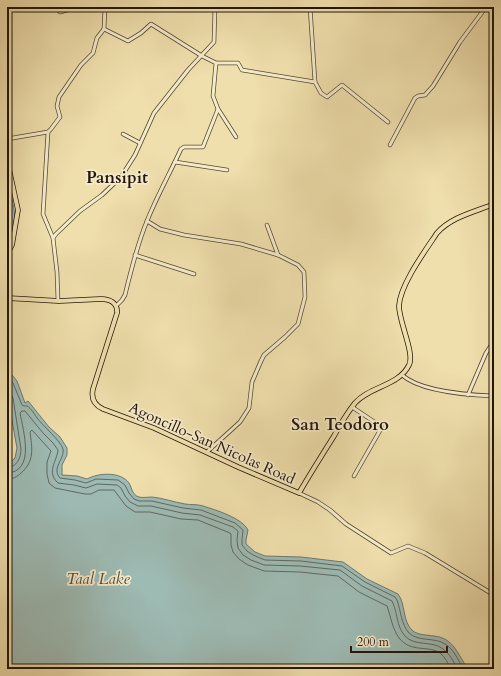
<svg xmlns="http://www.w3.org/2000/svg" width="501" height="676" font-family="Cardo,serif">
<rect width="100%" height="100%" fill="#efdfac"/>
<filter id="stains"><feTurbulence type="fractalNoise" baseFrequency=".005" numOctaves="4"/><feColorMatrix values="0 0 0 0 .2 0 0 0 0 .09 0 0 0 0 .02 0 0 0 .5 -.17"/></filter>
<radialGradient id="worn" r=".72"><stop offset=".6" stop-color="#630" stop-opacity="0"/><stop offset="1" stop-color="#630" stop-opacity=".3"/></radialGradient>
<g fill="#9dbab3" stroke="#6c7870">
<path d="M7,181C12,195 17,219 15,234C14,240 10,248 7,254Z"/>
<path d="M7,369L17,381L25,403L28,401L49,427L60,437L67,448V455L62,465V475L77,476L87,479C98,473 120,471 129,483C132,488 132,495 139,497C143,498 148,497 152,497C163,498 173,502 185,504C191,505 197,504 203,506C216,510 242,518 248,530L246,540V544L255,552L265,556L301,557L343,562L367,579L398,594C406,604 402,622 413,631C418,635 428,635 434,636C454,638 458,655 468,669H7V465L15,458L17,448L7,393Z"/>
</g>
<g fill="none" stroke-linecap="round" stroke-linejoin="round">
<g stroke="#606860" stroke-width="1">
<path d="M7,376L13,383L22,405C23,406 25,406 27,406C31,408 35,415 37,418C43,426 61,441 63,449C65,459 51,468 60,478L75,480L86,483L96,479L118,480L125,485L129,493L134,499L139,501H152L183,508L201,510L235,523L243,530L242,539V545L247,551L253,555L265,560L301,561L342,566L365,582L395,597L397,600C401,611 401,624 409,633C418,642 435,637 445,644C454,649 458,660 463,669"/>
<path d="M7,394L11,395L13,398L21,449C21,458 17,467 7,468"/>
<path d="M7,473C36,472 23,430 20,413L22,411H25L43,433L53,443L58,450C57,461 46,472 58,483L74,485L86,488L97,484L117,485L121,488L125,496L130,502L138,506H151L182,513L200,515L233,527L238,531L237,540L238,548L243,555L251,560L264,565L300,566L340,570L362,586L392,601C398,613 396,626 405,636C415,647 432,640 443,649C450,654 454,662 457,669"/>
<path d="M7,479C13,479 17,477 21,473C35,461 32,448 30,432L32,430L51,451L47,462V474L49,483L55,488L85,494H91L99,490H114L126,506L135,512H150L181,519L198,520L230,533L231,534V545L233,552L239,559L248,565L264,571L300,572L338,576L359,592L387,606C391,617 392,628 399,638C411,653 428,645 440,653C445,657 448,663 451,669"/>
</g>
<g stroke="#554834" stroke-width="4.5">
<g id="minor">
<path d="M57,7L60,12L78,7"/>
<path d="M310,7L315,82"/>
<path d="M104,29L105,7"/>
<path d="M216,63H238L242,70L315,82L321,93L327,97L342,85L388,122"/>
<path d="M218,109L236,137"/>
<path d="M123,134L140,143"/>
<path d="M7,139L48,132"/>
<path d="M390,145L415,98L418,96L425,95L433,86L460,42L486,7"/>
<path d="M175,162L227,170"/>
<path d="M147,221L160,229L184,235L241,244L278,255L298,265L304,272L305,297L298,324L285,337L264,355L261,361L252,382L249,408L240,422L207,452"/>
<path d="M267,225L278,255"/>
<path d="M53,238L43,214L48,132L51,129L60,117L57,106L59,97L81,65L93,53L97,38L104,29L128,41L141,33L151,24L202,56L216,63L213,96L218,109L203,147H184L181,149C170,173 157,196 147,221C137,245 131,270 125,295L122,300L116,306"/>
<path d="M135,255L194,274"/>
<path d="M58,301L57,272L53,238L56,234L80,211L102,195L121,177L135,155L154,113L188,70L214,42L215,7"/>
<path d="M402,375C421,392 469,395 494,396"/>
<path d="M468,395L486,353L494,341"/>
<path d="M352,407L382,427L354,476"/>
<path d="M299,493L318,502L330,510L346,524L391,553L408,546L425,553L494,595"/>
</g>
</g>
<g stroke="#22150c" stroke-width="5.5">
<g id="major">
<path d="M7,160L18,210L12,245L7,254"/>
<path d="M7,298L59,301L101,299C110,299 118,303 117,313L93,389C91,398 94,405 103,409L154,428L238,467L299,493C310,474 322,455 334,436C340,425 347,413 355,403C370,386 399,386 409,365C415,354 399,322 399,306C400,285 425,251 437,233C451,217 474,212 494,204"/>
</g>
</g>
<use href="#minor" stroke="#f5eac9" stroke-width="3"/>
<use href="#major" stroke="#efdfac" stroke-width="4"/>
</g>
<g text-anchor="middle" stroke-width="3.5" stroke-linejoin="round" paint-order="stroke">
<g font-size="15" fill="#22150c" stroke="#f5eac9">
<text transform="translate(212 443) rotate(24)" y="5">Agoncillo-San Nicolas Road</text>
</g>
<g font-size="16" font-style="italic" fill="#4d4f46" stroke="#f5eac9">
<text x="98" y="584">Taal Lake</text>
</g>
<g font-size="17" font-weight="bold" fill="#22150c" stroke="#f5eac9">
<text x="117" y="183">Pansipit</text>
<text x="340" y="430">San Teodoro</text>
</g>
</g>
<rect width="501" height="676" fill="none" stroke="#efdfac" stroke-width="24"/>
<rect x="8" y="8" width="485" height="660" fill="none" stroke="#22150c" stroke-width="2"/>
<rect x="12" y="12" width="477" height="652" fill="none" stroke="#22150c"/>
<path d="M351 646v6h96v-6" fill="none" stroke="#22150c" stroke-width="2"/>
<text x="357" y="646" font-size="12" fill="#22150c" stroke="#f5eac9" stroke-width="3" paint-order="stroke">200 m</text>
<rect width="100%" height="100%" filter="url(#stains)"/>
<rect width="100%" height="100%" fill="url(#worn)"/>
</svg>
